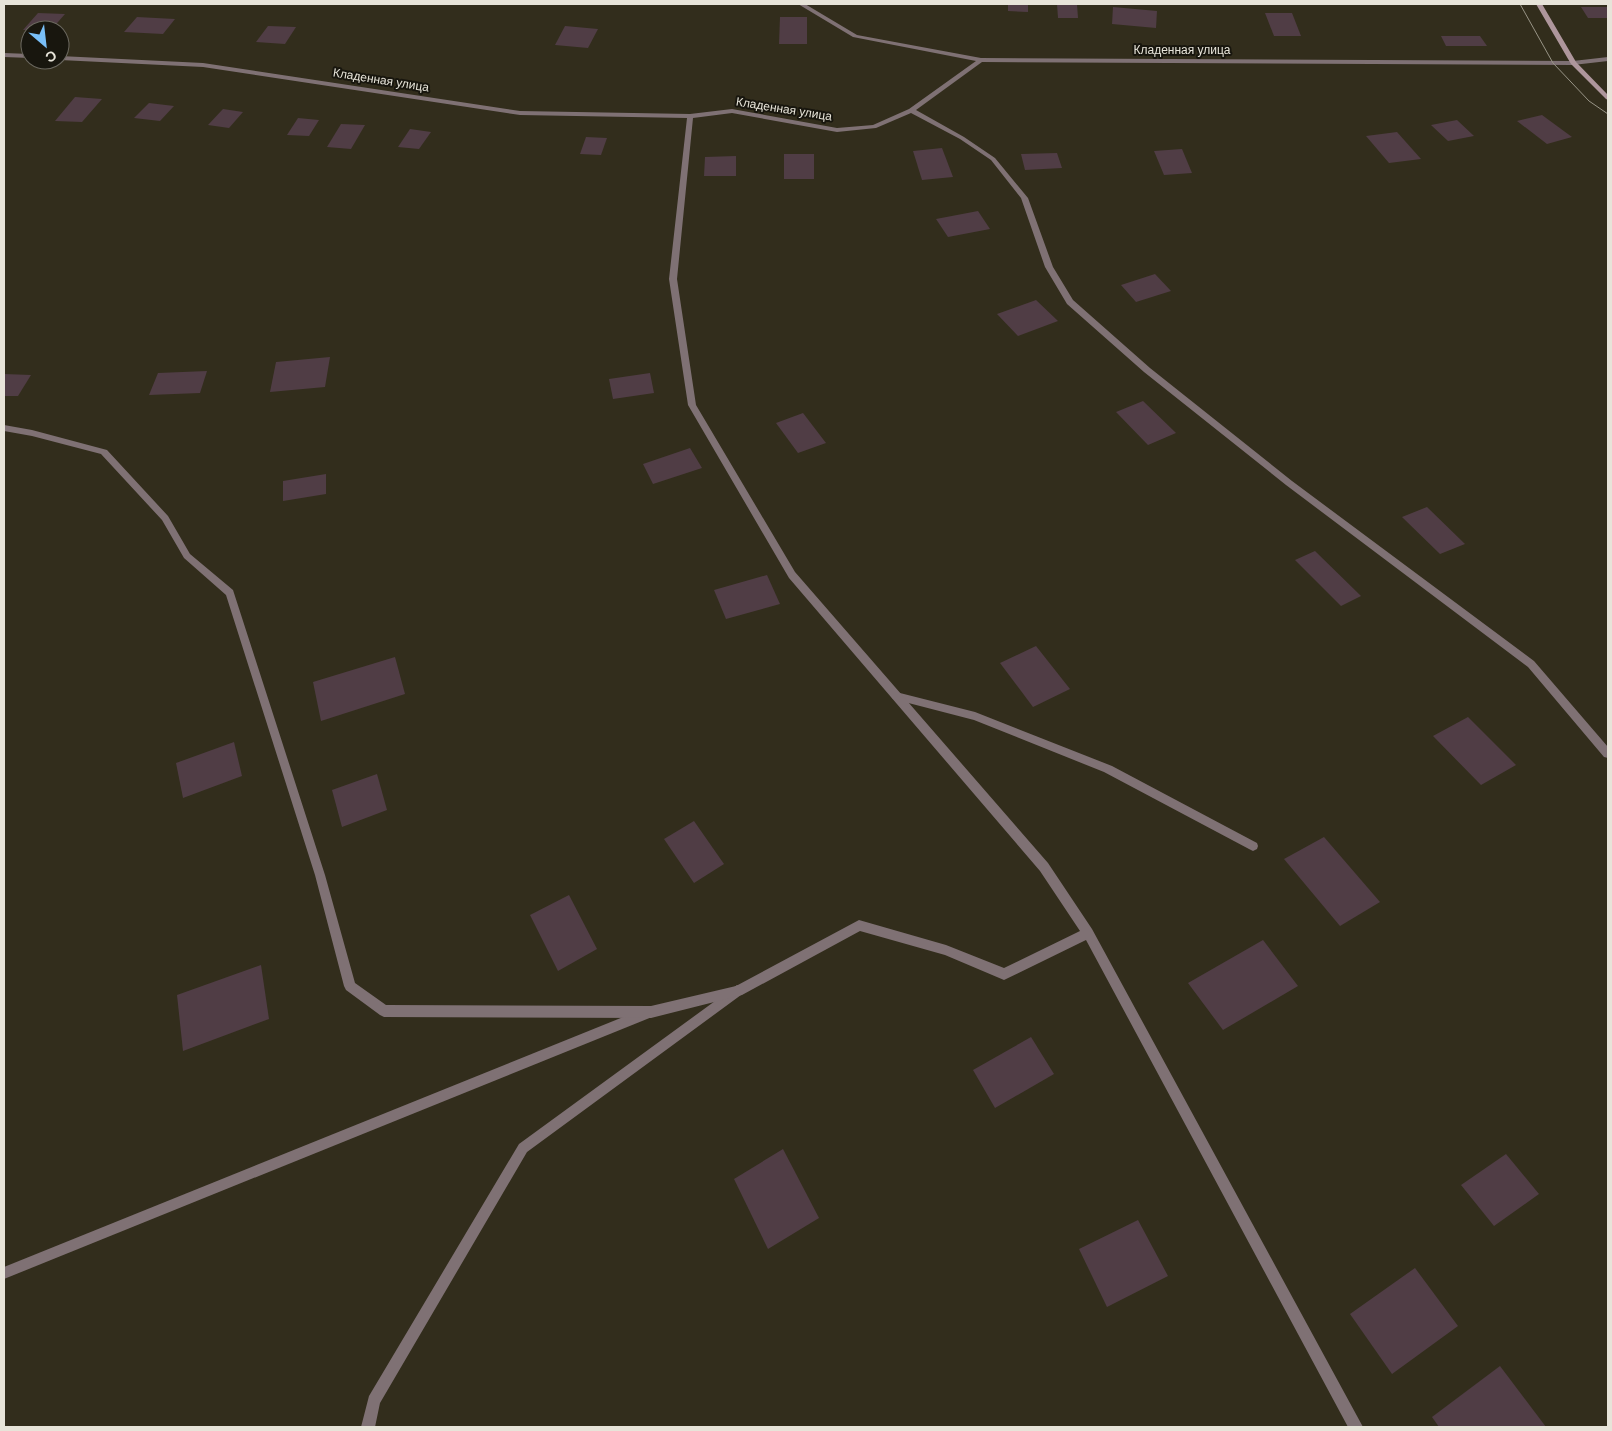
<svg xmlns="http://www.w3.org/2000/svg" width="1612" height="1431" font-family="'DM Sans',sans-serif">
<rect width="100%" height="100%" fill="#322d1c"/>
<g fill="#503d45">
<path d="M1008,4H1028V12L1008,11Z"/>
<path d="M1057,4H1077L1078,18H1058Z"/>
<path d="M1113,7L1157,11L1156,28L1112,24Z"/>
<path d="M1581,7H1608V18H1588Z"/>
<path d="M38,13L65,14L51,30H23Z"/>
<path d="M1265,13H1292L1301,36H1274Z"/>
<path d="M137,17L175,19L163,34L124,32Z"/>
<path d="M780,17H807V44H779Z"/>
<path d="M268,26L296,27L285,44L256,42Z"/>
<path d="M565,26L598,29L588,48L555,45Z"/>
<path d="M1441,36H1480L1487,46H1446Z"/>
<path d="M75,97L102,99L82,122L55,121Z"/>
<path d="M149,103L174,106L160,121L134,118Z"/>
<path d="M223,109L243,112L229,128L208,125Z"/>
<path d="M1542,115L1572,137L1547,144L1517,121Z"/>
<path d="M298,118L319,120L309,136L287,135Z"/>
<path d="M1457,120L1474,136L1448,141L1431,125Z"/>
<path d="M341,124L365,125L351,149L327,147Z"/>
<path d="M410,129L431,132L419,149L398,147Z"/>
<path d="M1397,132L1421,159L1389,163L1366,136Z"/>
<path d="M586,137L607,138L601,155L580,154Z"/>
<path d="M942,148L953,177L922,180L913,151Z"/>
<path d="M1182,149L1192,173L1164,175L1154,151Z"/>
<path d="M1057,153L1062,168L1025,170L1021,154Z"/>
<rect x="784" y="154" width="30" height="25"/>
<path d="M736,156V176H704L705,157Z"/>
<path d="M978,211L990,229L948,237L936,219Z"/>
<path d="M1155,274L1171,291L1136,302L1121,285Z"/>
<path d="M1036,300L1058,321L1018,336L997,314Z"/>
<path d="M330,357L325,387L270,392L276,362Z"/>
<path d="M207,371L200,393L149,395L158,373Z"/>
<path d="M650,373L654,393L613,399L609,379Z"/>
<path d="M4,374L31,375L18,396H4Z"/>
<path d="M1143,401L1176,433L1148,445L1116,412Z"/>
<path d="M803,413L826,443L798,453L776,423Z"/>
<path d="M690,448L702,468L653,484L643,464Z"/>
<path d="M326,474V494L283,501V481Z"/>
<path d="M1427,507L1465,544L1440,554L1402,517Z"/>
<path d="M1315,551L1361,596L1341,606L1295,560Z"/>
<path d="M767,575L780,604L726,619L714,590Z"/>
<path d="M1036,646L1070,689L1033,707L1000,663Z"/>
<path d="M395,657L405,694L321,721L313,682Z"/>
<path d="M1468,717L1516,765L1481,785L1433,736Z"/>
<path d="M234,742L242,776L183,798L176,763Z"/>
<path d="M377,774L387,810L342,827L332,790Z"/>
<path d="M694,821L724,864L694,883L664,839Z"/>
<path d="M1324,837L1380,902L1340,926L1284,859Z"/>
<path d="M569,895L597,949L558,971L530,915Z"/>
<path d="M1263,940L1298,986L1223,1030L1188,983Z"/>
<path d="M261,965L269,1019L183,1051L177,995Z"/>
<path d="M1031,1037L1054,1074L995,1108L973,1070Z"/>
<path d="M783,1149L819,1218L768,1249L734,1179Z"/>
<path d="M1506,1154L1539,1194L1494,1226L1461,1185Z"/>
<path d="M1138,1220L1168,1276L1107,1307L1079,1249Z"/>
<path d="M1415,1268L1458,1326L1392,1374L1350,1314Z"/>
<path d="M1500,1366L1546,1427H1439L1432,1417Z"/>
</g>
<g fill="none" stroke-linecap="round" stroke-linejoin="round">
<g fill="#7f7174" fill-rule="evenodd">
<path d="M896,692L975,712L1112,766L1257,843L1258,846L1257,849L1253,851L1249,849L1104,772L974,720L893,699L891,696L893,693Z"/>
<path d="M737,985L741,987L743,991L741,995L527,1152L380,1403L375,1427H361L369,1396L519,1144Z"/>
<path d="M648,1007L652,1009L654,1013L652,1017L4,1279V1267Z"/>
</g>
<g fill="#7f7174" fill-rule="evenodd">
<path d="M798,4H805L857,35L981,58L1573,61L1608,57V61L1573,65L982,62L916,110L964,137L995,158L1028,198L1053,267L1073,300L1150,368L1292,481L1534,661L1608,747V758L1604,757L1528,667L1286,485L1144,372L1067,304L1045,267L1021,198L991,160L960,139L911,113L876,128L837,132L732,113L693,118L677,279L696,405L795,572L1048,863L1092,929L1363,1427H1348L1086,940L1004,980L945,955L860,931L742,995L651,1018L384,1017L380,1015L346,990L344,986L315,875L226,595L184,558L162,520L101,454L32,436L4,431V425L32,430L107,450L168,516L190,554L233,590L325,875L355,983L386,1005L651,1006L736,986L859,920L946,945L1004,968L1080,931L1040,871L789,578L688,405L669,279L687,118L520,115L203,67L60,60V56L203,63L520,111L690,114L732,109L837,128L873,125L909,109L976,61L853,37Z"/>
<path d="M4,53L30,54V58L4,57Z"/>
</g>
<path fill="#ae969c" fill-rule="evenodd" d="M1536,4H1542L1576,62L1608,95V100L1606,99L1571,64Z"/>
<path stroke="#989486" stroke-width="1" d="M1520,4L1553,63L1589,101L1608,114"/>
</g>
<g text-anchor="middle" stroke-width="4" stroke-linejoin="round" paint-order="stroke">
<g font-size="12" fill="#e7e4d9" stroke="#18160e">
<text x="1182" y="54">Кладенная улица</text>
<text transform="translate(381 80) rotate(9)" y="4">Кладенная улица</text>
<text transform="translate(784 109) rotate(9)" y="4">Кладенная улица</text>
</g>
</g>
<rect width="1612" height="1431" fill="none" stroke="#e7e4d9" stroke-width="10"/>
<g transform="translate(45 45) rotate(152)"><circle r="24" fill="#18160e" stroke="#6b685f"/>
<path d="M0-4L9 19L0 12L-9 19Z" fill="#79bff8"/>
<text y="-8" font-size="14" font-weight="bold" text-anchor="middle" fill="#e7e4d9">С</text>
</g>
</svg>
